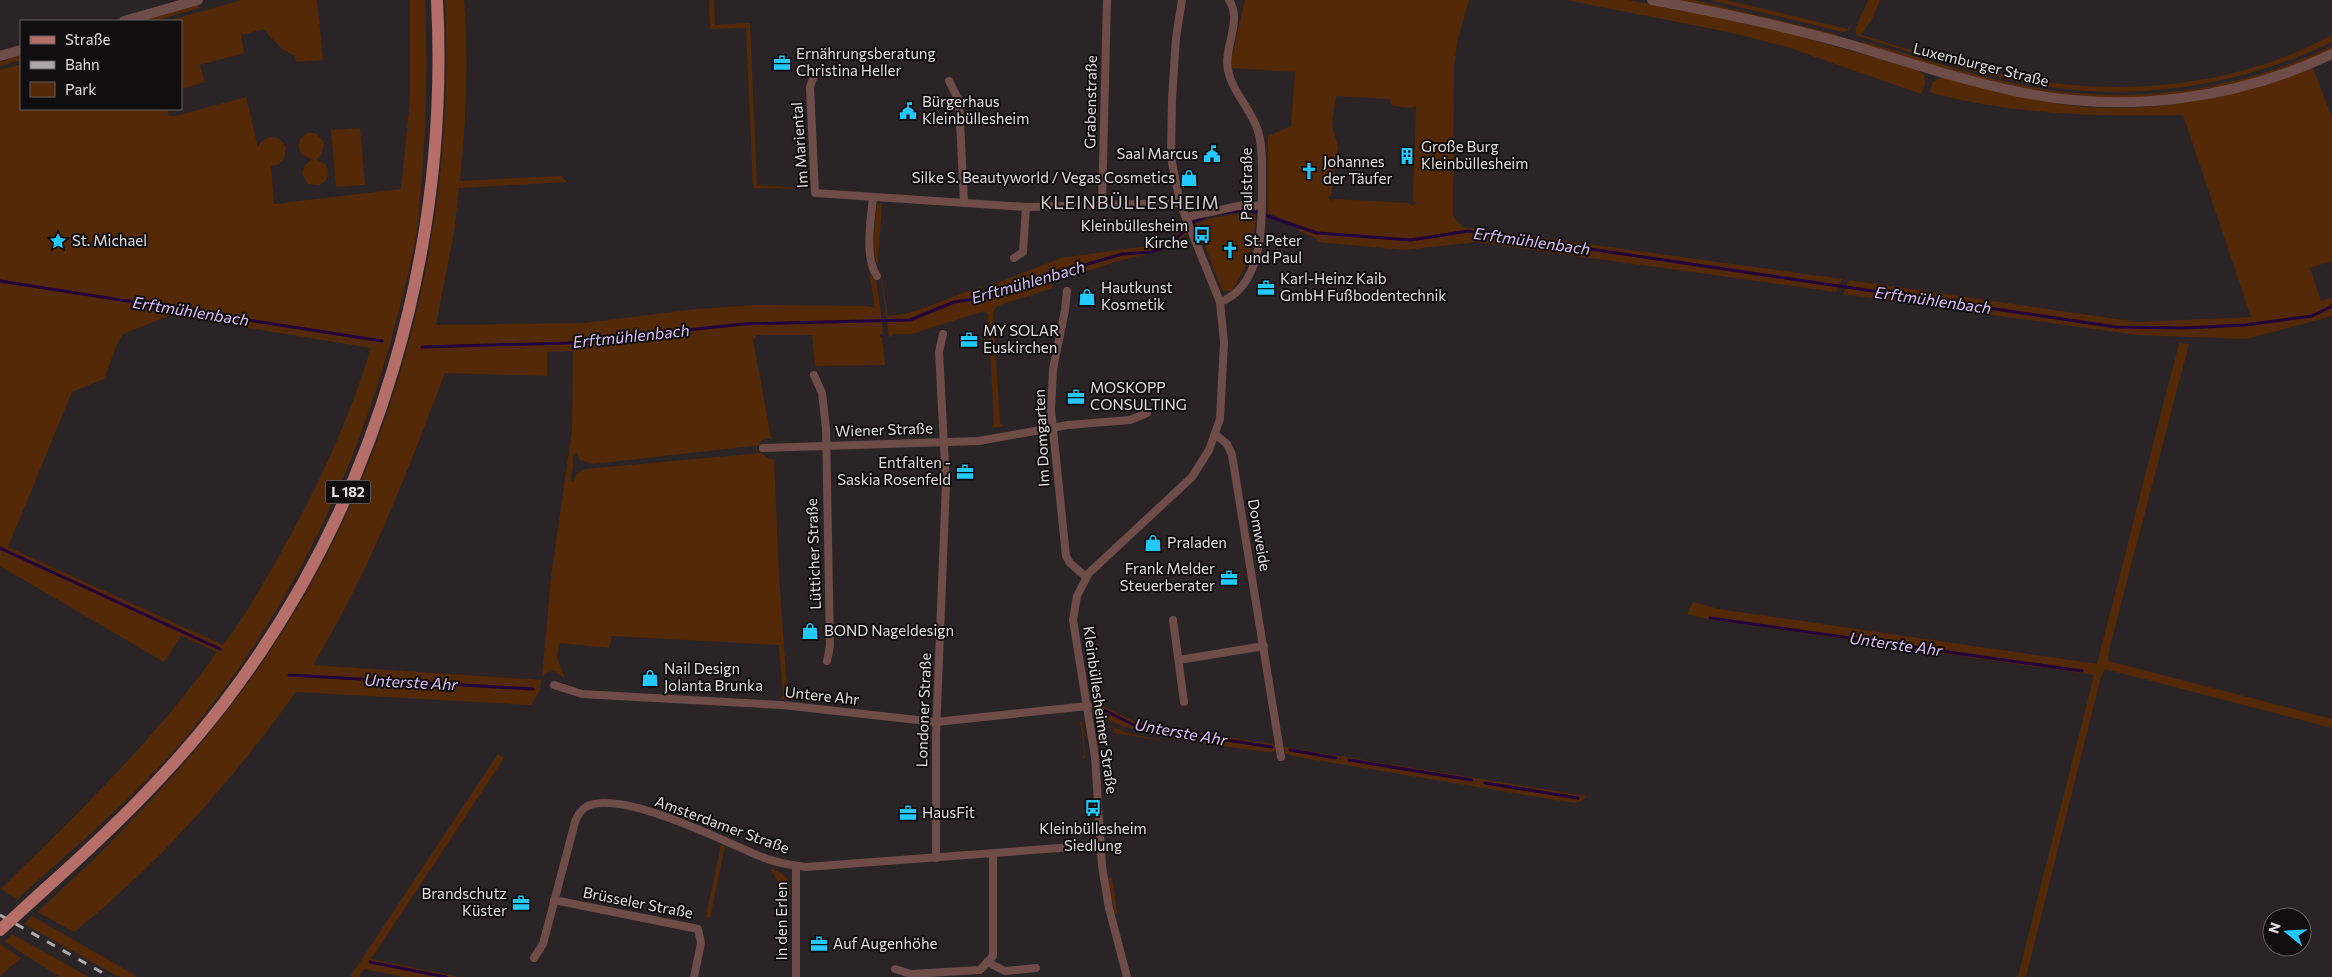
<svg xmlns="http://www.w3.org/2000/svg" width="2332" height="977" font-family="Commissioner,sans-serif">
<rect width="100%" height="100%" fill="#2b2426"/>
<g fill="#532908" fill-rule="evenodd">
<path d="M242,0H317L323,60L296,62L295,56L282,49L263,29L241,35L244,53L200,65L205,82L181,89V21H167Z"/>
<path d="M410,0H425C428,69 426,133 420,202C418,240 407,278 398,314C358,474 282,629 172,753C124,806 70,852 17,899L1,889C76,814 155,740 217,652L181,636L164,662L0,566V70L21,64V109H167L169,116H175L246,97L258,147C264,135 279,133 286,147L284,159L277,165L271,166L274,204L401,189L410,100ZM171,315L371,348C349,420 317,489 280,554C262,586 245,616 223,645L8,547L72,392L104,379L118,342L123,334Z"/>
<path d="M445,0H464C469,60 466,121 460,181L561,176L567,182L459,188L454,233L436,325L584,323L696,309L758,305L866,306L875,308L867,258L871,276L876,279L883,328L882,334L879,335L882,338L885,365L815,366L812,335H757L753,340L771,437L774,439L765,438L760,442L761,445L593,464L580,460L577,452L573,455V468L570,478L573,482L576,475L585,469L761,453L769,459H774L779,575L786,675L788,695L793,700L779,699L783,695L779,645L612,636L609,648L559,643L557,658L565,678L553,671L546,673L542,677L551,577L572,430L573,351L547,352V376L445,373C407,473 369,573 313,665L541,680L540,690L531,705L296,692C233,780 159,864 74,932L37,912C108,848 175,779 233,703C385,504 458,250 445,0Z"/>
<path d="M709,0H714L715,25L750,23L757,185L811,189L753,188L746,28L710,29Z"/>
<path d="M1245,0H1469L1458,38L1454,65L1453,212L1454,218L1463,227L1842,279L1836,292L1476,242L1405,250L1317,242V239L1299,231L1300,226L1268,213V136L1291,126L1295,72L1231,68V60ZM1336,96L1389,99L1393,106L1411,108L1416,106L1413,200L1416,203L1412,206L1409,203L1334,199L1331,201L1328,197L1331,195L1338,147L1332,125Z"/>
<path d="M1566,0H1628L1697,13L1792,34L1917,70L1924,75L1925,84L1921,94L1787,47L1733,33Z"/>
<path d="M1677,0H1692L1716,5L1839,35L1835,36Z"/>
<path d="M1710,0H1726L1848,29L1853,23L1848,31L1843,32Z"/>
<path d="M1868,0H1880L1872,19L1861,35C1919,52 1978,72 2038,81C2137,96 2243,83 2332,35V42C2244,84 2145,101 2048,87C1983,77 1921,55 1858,36L1856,34V27Z"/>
<path d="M198,5L199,8L155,21H141Z"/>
<path d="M1861,41C1916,56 1970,75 2026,86C2129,106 2237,92 2332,46V49C2249,87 2154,108 2063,95C1995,85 1931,64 1865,45Z"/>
<path d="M21,55V60L0,66V62Z"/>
<path d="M2313,68L2332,118V261L2310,268L2321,301L2332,298V316L2247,339L2137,335L1843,294L1849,280L2137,322L2251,317L2183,115C2098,117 2012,115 1929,92L1933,82L1942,77C1981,88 2020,98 2060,104C2147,116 2232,99 2313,68Z"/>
<path d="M360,128L365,185L336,187L331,130Z"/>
<path d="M307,133H315L324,142L322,154L316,159L326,165C330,173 328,180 320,185L308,184L302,174L304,166L312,159L302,155C296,146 298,139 307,133Z"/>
<path d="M877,204H882L878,263L876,262L873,247Z"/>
<path d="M1244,213L1256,215C1253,246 1249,265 1231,291H1223L1196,224L1210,218Z"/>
<path d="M1185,226L1188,232C1168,254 1142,254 1115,262C1093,269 1073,276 1052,283L1053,288L997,306L993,312L1000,423L1004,426L991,428L994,423L988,314L984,311L912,334H893L889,338L880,268L888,316C921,314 950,295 982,287L983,294L994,291L992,285L1061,258L1168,243Z"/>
<path d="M2179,343L2189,344L2110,646L2108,661L2332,719V728L2105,669L2100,680L2026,977H2018L2094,675L1711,620L1687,614L1693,602L1719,609L2097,664Z"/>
<path d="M1091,700L1135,722L1276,745V749L1272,752H1266C1232,747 1114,734 1094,711C1091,708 1091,704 1091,700Z"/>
<path d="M1080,720L1083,724L1085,758L1082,759L1084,753Z"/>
<path d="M1107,725L1131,734L1165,741L1107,732L1113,733L1114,728L1107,727Z"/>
<path d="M1284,747L1586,796L1582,801L1574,803L1292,756L1285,753Z"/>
<path d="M498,754L504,758L371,959L460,977H404L364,969L359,977H350Z"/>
<path d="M721,844L725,846L710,918L706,917Z"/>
<path d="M772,869C786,873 791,881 790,895L786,893L771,870Z"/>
<path d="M1112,877L1117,913L1115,914L1108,878Z"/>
<path d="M32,916L138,977H119L24,924Z"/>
<path d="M12,934L89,977H60L53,973L4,941Z"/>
<path d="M0,944L21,958L0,976Z"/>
</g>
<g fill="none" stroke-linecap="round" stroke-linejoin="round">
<g stroke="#24003c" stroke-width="3">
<path d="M1223,213L1243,210L1256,212L1317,233L1411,240L1468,231L2116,327L2184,328L2245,325L2312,316L2332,306"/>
<path d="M0,281L382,341"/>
<path d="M422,347L568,343L743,324L910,320L954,302L994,296L1012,287L1032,283L1050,272L1071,269L1122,254L1151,252L1168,246L1195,221L1209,215"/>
<path d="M0,548L220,649"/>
<path d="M1710,618L2082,671"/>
<path d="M289,675L533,689"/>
<path d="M1094,705L1136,726L1272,747"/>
<path d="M1290,750L1336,758"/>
<path d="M1349,760L1472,780"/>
<path d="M1485,783L1578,798"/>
<path d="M370,962L446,977"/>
</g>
<g stroke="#6e4c48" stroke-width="8">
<path d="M816,70L810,87L815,193L1026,207L1180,203"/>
<path d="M949,81L959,101L964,203"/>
<path d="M873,197C871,218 864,258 877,276"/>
<path d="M1102,205L1107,0"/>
<path d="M1187,217L1243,205L1262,206"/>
<path d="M1014,258L1023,252L1026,207"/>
<path d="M1067,291L1065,310L1053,369L1051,410L1066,556L1070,563L1086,577"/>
<path d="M1220,302C1264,286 1262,222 1262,184C1262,167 1263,148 1258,131C1252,110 1232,92 1228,70C1223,48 1243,21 1229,0"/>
<path d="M814,375L822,393L826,428L830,646L827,661"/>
<path d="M1216,435L1227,444L1232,455L1281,757"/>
<path d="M763,448L979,441L1068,425L1130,420L1147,413"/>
<path d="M1173,620L1184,702"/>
<path d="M1179,660L1264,646"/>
<path d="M554,685L582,694L782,705L936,722L1088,706"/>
<path d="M936,858V734L946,483L939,352L943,334"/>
<path d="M796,866V977"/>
<path d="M554,900L698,929L701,943L694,977"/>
<path d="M534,958L543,944L575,822C577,817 580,810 586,807C618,788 724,841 757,855C772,862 789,865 806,867L1101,845"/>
<path d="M987,962L1005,971L1036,968"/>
<path d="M895,969L911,974L980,970L993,956V854"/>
<path d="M1127,977L1109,908L1102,866L1095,757L1073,620L1077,596L1089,573L1192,477L1209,450L1220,419L1224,342L1220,302L1180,203L1171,157L1172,99L1176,38L1182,0"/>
</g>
<g stroke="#6e4c48" stroke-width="10">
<path d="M1652,0C1718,12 1784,26 1848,44C1904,61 1961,80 2019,92C2124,114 2235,100 2332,54"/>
<path d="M124,21L198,0"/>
<path d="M0,56L21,50"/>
</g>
<path stroke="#b56f68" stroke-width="12" d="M45,889C110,831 171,772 224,703C377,503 450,250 437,0"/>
<path stroke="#ada7a8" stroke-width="3" stroke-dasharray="9 9" stroke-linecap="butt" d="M0,915L110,977"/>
<path stroke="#b56f68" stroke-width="12" d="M0,930L45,889"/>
</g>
<defs>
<g id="office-bare" transform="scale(1.35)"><path d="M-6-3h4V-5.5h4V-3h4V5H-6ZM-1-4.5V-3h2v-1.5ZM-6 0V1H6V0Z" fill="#22c9fe" stroke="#110e0f" stroke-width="2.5" paint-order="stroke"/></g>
<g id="civic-bare" transform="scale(1.35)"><path d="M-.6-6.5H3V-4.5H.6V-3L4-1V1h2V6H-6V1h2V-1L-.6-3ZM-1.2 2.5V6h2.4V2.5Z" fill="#22c9fe" stroke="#110e0f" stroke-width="2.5" paint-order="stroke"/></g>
<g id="building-bare" transform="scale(1.35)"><path d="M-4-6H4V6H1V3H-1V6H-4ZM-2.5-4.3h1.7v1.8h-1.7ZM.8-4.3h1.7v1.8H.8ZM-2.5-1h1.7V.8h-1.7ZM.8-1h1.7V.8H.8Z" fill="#22c9fe" stroke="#110e0f" stroke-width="2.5" paint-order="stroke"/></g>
<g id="church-bare" transform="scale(1.35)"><path d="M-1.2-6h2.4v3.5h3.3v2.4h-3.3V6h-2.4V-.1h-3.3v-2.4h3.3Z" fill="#22c9fe" stroke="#110e0f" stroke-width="2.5" paint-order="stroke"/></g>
<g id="shop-bare" transform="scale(1.35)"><path d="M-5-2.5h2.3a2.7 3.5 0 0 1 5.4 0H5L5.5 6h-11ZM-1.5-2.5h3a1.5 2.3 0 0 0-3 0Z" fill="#22c9fe" stroke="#110e0f" stroke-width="2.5" paint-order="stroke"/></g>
<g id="bus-bare" transform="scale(1.35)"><path d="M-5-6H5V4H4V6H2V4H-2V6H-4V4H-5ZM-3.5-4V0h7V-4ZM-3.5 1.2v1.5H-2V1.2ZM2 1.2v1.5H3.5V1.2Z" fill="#22c9fe" stroke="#110e0f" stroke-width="2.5" paint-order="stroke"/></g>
<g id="sight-bare" transform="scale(1.35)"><path d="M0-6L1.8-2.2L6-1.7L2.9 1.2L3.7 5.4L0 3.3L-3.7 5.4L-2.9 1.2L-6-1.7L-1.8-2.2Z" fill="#22c9fe" stroke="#110e0f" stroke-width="2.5" paint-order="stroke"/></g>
</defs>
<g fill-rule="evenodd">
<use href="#office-bare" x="782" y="63"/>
<use href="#civic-bare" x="908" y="111"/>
<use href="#civic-bare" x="1212" y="154"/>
<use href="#building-bare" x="1407" y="156"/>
<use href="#church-bare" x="1309" y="171"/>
<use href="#shop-bare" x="1189" y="178"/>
<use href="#bus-bare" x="1202" y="235"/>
<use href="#sight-bare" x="58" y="241"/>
<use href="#church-bare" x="1230" y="250"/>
<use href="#office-bare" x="1266" y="288"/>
<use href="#shop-bare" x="1087" y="297"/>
<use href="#office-bare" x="969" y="340"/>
<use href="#office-bare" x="1076" y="397"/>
<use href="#office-bare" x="965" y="472"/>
<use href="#shop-bare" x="1153" y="543"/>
<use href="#office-bare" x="1229" y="578"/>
<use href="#shop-bare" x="810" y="631"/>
<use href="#shop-bare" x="650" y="678"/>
<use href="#bus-bare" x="1093" y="808"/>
<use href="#office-bare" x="908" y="813"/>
<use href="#office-bare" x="521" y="903"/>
<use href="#office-bare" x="819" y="944"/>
</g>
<g text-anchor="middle" stroke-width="4" stroke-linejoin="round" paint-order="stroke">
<rect fill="#110e0f" stroke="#a39fa0" stroke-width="1" x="325.5" y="480.5" width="45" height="23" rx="4"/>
<g font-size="14" font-weight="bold" fill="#e2ddde">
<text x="348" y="497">L 182</text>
</g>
<g font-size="15" fill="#e2ddde" stroke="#110e0f" text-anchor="start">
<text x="796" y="59">Ernährungsberatung<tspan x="796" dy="17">Christina Heller</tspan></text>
<text x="922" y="107">Bürgerhaus<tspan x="922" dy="17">Kleinbüllesheim</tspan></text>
<text x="1421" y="152">Große Burg<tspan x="1421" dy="17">Kleinbüllesheim</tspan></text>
<text x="1198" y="159" text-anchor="end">Saal Marcus</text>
<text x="1323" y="167">Johannes<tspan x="1323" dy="17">der Täufer</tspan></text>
<text x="1175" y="183" text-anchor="end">Silke S. Beautyworld / Vegas Cosmetics</text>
<text x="1188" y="231" text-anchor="end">Kleinbüllesheim<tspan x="1188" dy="17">Kirche</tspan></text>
<text x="72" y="246">St. Michael</text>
<text x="1244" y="246">St. Peter<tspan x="1244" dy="17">und Paul</tspan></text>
<text x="1280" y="284">Karl-Heinz Kaib<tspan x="1280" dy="17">GmbH Fußbodentechnik</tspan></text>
<text x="1101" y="293">Hautkunst<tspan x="1101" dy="17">Kosmetik</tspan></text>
<text x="983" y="336">MY SOLAR<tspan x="983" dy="17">Euskirchen</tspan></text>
<text x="1090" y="393">MOSKOPP<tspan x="1090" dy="17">CONSULTING</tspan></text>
<text x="951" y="468" text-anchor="end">Entfalten -<tspan x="951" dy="17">Saskia Rosenfeld</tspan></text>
<text x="1167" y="548">Praladen</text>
<text x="1215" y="574" text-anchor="end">Frank Melder<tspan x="1215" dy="17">Steuerberater</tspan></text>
<text x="824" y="636">BOND Nageldesign</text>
<text x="664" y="674">Nail Design<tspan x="664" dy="17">Jolanta Brunka</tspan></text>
<text x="922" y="818">HausFit</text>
<text x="1093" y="834" text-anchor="middle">Kleinbüllesheim<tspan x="1093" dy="17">Siedlung</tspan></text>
<text x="507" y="899" text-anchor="end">Brandschutz<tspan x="507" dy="17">Küster</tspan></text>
<text x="833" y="949">Auf Augenhöhe</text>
</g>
<g font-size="15" fill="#e2ddde" stroke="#110e0f">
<text transform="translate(1981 65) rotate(14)" y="5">Luxemburger Straße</text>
<text transform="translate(1091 102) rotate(-89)" y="5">Grabenstraße</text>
<text transform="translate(800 145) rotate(-94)" y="5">Im Mariental</text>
<text transform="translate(1247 184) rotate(-90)" y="5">Paulstraße</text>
<text transform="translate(884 430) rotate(-2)" y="5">Wiener Straße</text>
<text transform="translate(1042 438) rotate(-93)" y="5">Im Domgarten</text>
<text transform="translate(1259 535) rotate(80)" y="5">Domweide</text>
<text transform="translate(814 554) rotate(-92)" y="5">Lütticher Straße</text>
<text transform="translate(822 696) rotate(6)" y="5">Untere Ahr</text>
<text transform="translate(924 710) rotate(-88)" y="5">Londoner Straße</text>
<text transform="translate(1100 710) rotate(82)" y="5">Kleinbüllesheimer Straße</text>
<text transform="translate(722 825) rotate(20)" y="5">Amsterdamer Straße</text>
<text transform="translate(638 903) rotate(11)" y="5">Brüsseler Straße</text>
<text transform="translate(782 921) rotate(-90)" y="5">In den Erlen</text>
</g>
<g font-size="16" font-style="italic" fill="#dbc0f8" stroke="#110e0f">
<text transform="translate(1532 241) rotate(8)" y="6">Erftmühlenbach</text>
<text transform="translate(1028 282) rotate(-16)" y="6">Erftmühlenbach</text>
<text transform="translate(1933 300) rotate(8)" y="6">Erftmühlenbach</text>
<text transform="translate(191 311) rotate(9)" y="6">Erftmühlenbach</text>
<text transform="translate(631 336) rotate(-6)" y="6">Erftmühlenbach</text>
<text transform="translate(1896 644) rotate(8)" y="6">Unterste Ahr</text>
<text transform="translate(411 682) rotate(3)" y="6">Unterste Ahr</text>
<text transform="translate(1181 732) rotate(10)" y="6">Unterste Ahr</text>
</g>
<g font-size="18" letter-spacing="1" fill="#d4cacd" stroke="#110e0f">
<text x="1130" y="209">KLEINBÜLLESHEIM</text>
</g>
</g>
<rect x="20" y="20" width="162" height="90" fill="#110e0f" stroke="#656162"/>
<rect x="30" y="36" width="25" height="8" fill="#b56f68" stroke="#656162"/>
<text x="65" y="45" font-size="15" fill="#e2ddde">Straße</text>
<rect x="30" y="61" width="25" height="8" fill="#ada7a8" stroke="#656162"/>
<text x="65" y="70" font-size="15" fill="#e2ddde">Bahn</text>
<rect x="30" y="82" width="25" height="15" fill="#532908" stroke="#656162"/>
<text x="65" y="95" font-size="15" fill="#e2ddde">Park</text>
<g transform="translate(2287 932) rotate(288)"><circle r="24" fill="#110e0f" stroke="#656162"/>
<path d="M0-4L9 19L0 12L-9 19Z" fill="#22c9fe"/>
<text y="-8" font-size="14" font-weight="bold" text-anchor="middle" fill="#e2ddde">N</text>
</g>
</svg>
